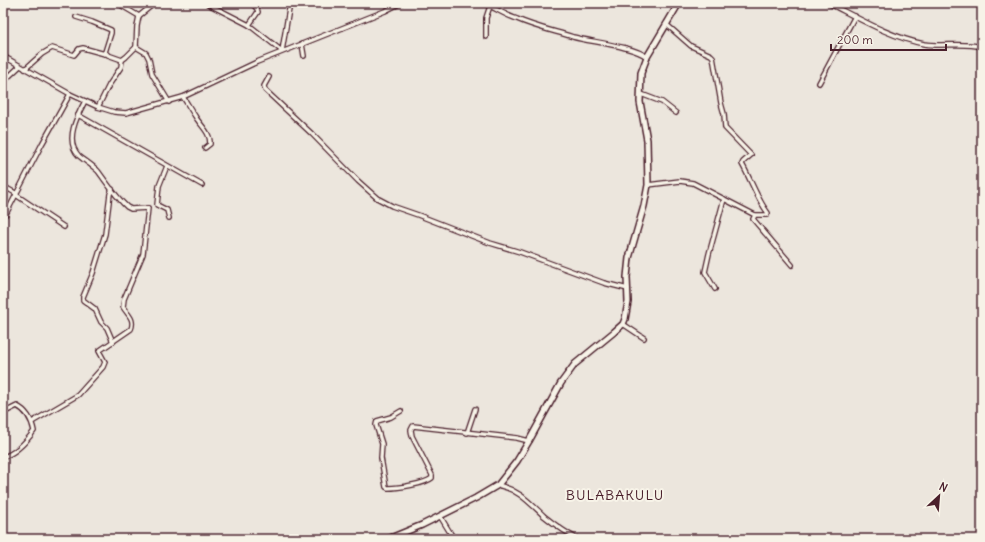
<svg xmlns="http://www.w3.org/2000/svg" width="985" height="542" font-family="Delius,sans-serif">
<rect width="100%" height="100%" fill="#ece6dd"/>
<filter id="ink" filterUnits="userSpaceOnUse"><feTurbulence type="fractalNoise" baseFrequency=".025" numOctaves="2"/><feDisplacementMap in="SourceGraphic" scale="8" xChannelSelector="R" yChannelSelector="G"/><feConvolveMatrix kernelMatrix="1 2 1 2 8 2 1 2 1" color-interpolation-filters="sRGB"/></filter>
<g filter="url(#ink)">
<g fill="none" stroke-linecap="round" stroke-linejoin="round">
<g stroke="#4a1f2b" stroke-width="6">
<g id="street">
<path d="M117,3L139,16L137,26L136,47L146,53L149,59L152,74L169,102"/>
<path d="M206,3L249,25L282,51L290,3"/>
<path d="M483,3C495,8 505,15 517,19C535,27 554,31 573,37C591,42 633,46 647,57"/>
<path d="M828,3C858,18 890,37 924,44C943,47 963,42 982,47"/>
<path d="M139,16L155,3"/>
<path d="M76,17L92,22L111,30V33L105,52L108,55L122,60L126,57L136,47"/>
<path d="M666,24L691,46L711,55L713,57L721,103L724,114L725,128L751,155L743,162L742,164C751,180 757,199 768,213L767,215H755L753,219L792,265"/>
<path d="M249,25L258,12L257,9L252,3"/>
<path d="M486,37V18L490,6"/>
<path d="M302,44L304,56"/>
<path d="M3,56L70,94L98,107L114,112L126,113L183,97L257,62L385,11L401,3"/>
<path d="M25,69L42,54L52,48L74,55L79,49L83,48L105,54"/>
<path d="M269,77L264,86L265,90L312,134L358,181L377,198L392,206L418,215L490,243L520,252L604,283L628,289"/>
<path d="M3,82L20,66"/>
<path d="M819,83L855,16"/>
<path d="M641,94L662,102L676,113"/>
<path d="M183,97C187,103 191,110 195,116C200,125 211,133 210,144L205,148"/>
<path d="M98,107L109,85L121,67L122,60"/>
<path d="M78,115L202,185"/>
<path d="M167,166L159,186L157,205L167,210L169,218"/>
<path d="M648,185L680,181L693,183L755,215"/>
<path d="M3,186L17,194"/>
<path d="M112,189L110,194L105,234L93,273L83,297V300L95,309L101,322L107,328L113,342"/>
<path d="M16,195L64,227"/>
<path d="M3,216L6,214L42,144L70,94"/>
<path d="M715,289L705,272L709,254L724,199"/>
<path d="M623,324L644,338"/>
<path d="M401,411L391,417L377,421L376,425L382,444L381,458L386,487L388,488C398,488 425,484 432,478V475L412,436L411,430L413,426L517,438L529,441"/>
<path d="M3,413L17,406C27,411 32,421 34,431C26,442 16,453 3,457"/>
<path d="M32,422L78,395L103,367L105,362L99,351L131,329C135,319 128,315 123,307L124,299L143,254L148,208L131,209L127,207C116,197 107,183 98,171C92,165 85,161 79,156C64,141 77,116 85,101"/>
<path d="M467,433L475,409"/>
<path d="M498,485C519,490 529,502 544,516C554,524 566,533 578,539"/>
<path d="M440,516L454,539"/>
</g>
</g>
<g stroke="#4a1f2b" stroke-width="8">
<path id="secondary" d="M388,539L422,525L476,498L498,485L517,461L529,441L561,383L575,364L614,332L623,324L625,319L628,302L627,277L629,258L644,206L648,185L647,140L640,102L641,73L647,57L679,3"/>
</g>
<use href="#street" stroke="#f7f3e8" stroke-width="3.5"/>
<use href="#secondary" stroke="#f7f3e8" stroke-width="5"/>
</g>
</g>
<g text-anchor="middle" stroke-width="4" stroke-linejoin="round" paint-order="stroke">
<g font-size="14" letter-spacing="1" fill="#4a1f2b" stroke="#f7f3e8">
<text x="615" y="500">BULABAKULU</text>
</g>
</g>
<rect width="985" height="542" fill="none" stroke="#f7f3e8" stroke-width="16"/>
<rect x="8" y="8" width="969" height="526" fill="none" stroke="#4a1f2b" stroke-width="1.5" filter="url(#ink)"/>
<g transform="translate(939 496) rotate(26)" stroke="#f7f3e8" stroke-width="3" paint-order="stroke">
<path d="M0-3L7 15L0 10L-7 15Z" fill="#4a1f2b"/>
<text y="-6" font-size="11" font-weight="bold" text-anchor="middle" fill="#4a1f2b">N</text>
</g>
<path d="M831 44v6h115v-6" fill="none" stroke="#4a1f2b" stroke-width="2"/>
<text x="837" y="44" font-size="12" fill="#4a1f2b" stroke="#f7f3e8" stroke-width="3" paint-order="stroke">200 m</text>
</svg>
